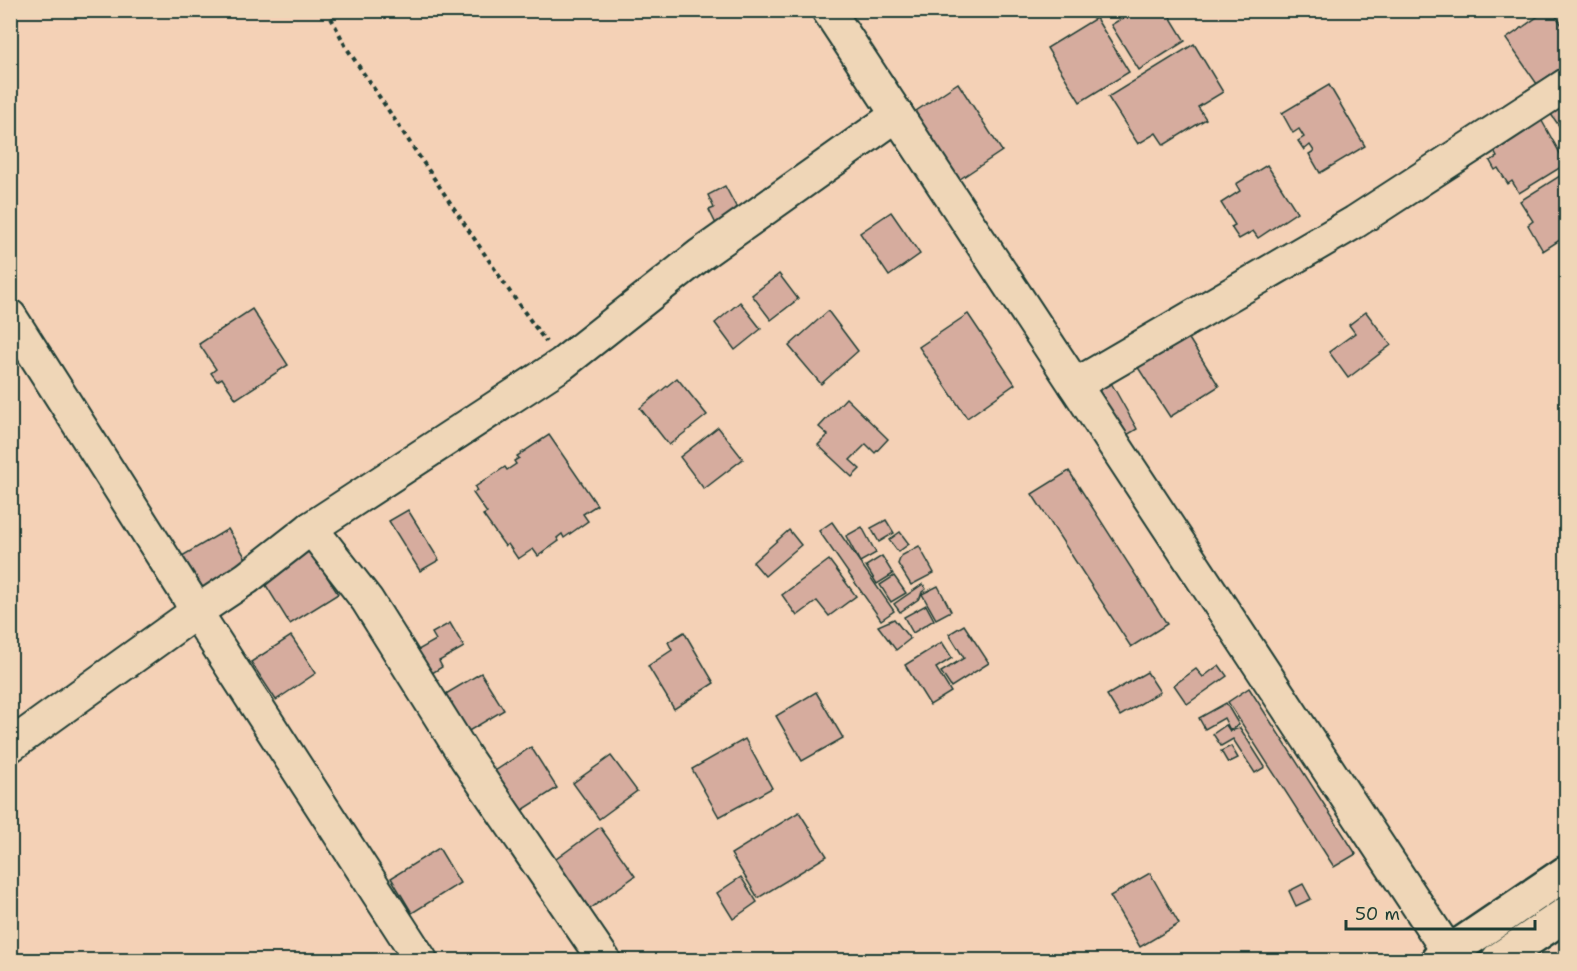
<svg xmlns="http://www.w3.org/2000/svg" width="1577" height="971" font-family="'Shantell Sans',sans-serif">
<rect width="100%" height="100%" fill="#f4d1b6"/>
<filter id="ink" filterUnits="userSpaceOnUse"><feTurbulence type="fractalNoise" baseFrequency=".0167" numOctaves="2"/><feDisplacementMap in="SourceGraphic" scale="12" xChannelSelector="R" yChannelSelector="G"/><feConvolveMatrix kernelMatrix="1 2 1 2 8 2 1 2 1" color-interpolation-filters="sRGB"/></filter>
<g filter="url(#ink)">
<g fill="#d6ac9e" stroke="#1f3d34" stroke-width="1.5">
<path d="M1135,10H1166L1185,41L1139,70L1111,25Z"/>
<path d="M1547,10H1552L1566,31V64L1537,84L1506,39Z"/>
<path d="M1096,18L1129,72L1080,102L1047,48Z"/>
<path d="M1194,44L1223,92L1198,107L1206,119L1164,145L1156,133L1138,144L1108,97Z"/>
<path d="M958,83L1002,151L954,183L910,115Z"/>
<path d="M1329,85L1365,146L1320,173L1309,154L1314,151L1310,145L1304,150L1298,141L1304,137L1299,129L1293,133L1282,113Z"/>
<path d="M1566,93V136L1546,107Z"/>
<path d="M1538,114L1566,164L1519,193L1512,181L1508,184L1498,168L1495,170L1490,161L1497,157L1490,144Z"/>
<path d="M1267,165L1297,212L1258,238L1253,231L1239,239L1231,227L1235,225L1221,203L1240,191L1236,184Z"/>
<path d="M1566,172V236L1543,251L1528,225L1533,221L1520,201Z"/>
<path d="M725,186L740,214L717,226L709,210L714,208L708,195Z"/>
<path d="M891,212L920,254L889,276L860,233Z"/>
<path d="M779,274L798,299L771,320L752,295Z"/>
<path d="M740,302L761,329L735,350L715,323Z"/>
<path d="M252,309L288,365L236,399L222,378L217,381L211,373L216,369L199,344Z"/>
<path d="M828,311L858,351L821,384L789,346Z"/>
<path d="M1366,312L1391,345L1348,378L1329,352L1355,333L1349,325Z"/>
<path d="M968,314L1015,384L967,418L919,347Z"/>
<path d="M1186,334L1219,386L1170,417L1137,366Z"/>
<path d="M677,378L707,415L669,445L640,408Z"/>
<path d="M1110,381L1137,429L1112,444L1084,396Z"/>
<path d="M846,398L888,439L875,453L866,444L850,460L860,469L852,477L818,445L828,435L819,427Z"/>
<path d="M718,427L743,459L704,489L680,457Z"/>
<path d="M549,435L597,505L583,514L588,521L564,538L562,534L557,538L559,541L538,556L533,549L518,559L508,544L505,546L483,515L487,513L473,493L477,491L475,487L505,467L507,470L516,464L514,461L519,458L517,456Z"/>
<path d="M1069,471L1167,624L1131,647L1032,494Z"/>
<path d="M408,510L439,560L420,571L389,521Z"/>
<path d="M886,520L894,533L879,542L871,528Z"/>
<path d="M832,522L894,611L881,620L819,531Z"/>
<path d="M862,527L876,553L860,562L846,536Z"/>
<path d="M228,529L252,568L206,596L182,556Z"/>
<path d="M789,530L801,545L765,576L753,562Z"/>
<path d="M900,532L909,544L898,552L889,540Z"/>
<path d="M919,546L934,573L911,585L898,564L901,556Z"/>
<path d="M309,548L338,594L290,624L262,579Z"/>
<path d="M882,556L893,574L877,584L866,566Z"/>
<path d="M829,560L856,596L829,616L817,601L797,616L782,595Z"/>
<path d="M894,576L906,593L891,602L880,585Z"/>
<path d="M923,584L926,589L922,592L920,598L900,612L894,604Z"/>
<path d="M938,586L951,611L936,619L922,594Z"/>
<path d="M926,605L934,620L913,633L904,617Z"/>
<path d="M894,619L910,639L896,650L878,626Z"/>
<path d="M450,623L464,647L439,661L442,667L424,678L411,654L436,640L432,633Z"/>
<path d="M964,625L989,663L951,687L941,672L964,658L949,634Z"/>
<path d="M684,632L714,683L674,709L648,666L672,650L668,642Z"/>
<path d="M291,636L316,673L276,700L251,662Z"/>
<path d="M942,642L952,658L936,668L951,692L930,705L905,665Z"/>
<path d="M1219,665L1227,676L1187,704L1174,685L1196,669L1203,677Z"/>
<path d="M1147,672L1160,692L1120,716L1107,695Z"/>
<path d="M481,673L504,710L462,735L439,698Z"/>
<path d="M1249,688L1356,854L1334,867L1228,702Z"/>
<path d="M816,692L843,738L802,761L776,716Z"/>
<path d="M1226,703L1239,725L1230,730L1224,718L1205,729L1199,718Z"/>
<path d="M1226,725L1230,731L1240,728L1265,767L1255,773L1233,739L1221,746L1213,734Z"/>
<path d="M745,739L772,788L719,817L692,769Z"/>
<path d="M1231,746L1238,758L1228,763L1221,751Z"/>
<path d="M531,747L557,788L515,815L489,775Z"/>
<path d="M611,756L637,791L599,819L573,783Z"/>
<path d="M799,812L827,856L758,898L731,854Z"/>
<path d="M600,827L635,876L587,911L552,862Z"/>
<path d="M439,848L460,883L412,913L391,878Z"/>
<path d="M1150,873L1179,924L1140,947L1110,896Z"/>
<path d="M741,877L757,902L733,919L717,893Z"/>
<path d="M1303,884L1311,899L1296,906L1289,891Z"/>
</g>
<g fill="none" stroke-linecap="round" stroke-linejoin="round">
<g stroke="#1f3d34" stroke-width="36">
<g id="minor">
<path d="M828,10L1449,953"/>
<path d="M10,316L188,596L196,612L421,960"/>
<path d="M1075,385L1355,222L1566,85"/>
<path d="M311,528L367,600L466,758L604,960"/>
<path d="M10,746L196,612L247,578L311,528L562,364L700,255L897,115"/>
</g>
</g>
<g stroke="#1f3d34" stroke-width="38">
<g id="highway">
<path d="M1438,960L1566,873"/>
<path d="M1498,960L1566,914"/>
</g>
</g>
<path stroke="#1f3d34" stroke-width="4" stroke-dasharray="4.5 4.5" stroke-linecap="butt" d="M327,10L346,47L510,292L546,342"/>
<use href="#minor" stroke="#efd6b7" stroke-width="32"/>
<use href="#highway" stroke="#efd6b7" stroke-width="33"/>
</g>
</g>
<rect width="1577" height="971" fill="none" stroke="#efd6b7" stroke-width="36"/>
<rect x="18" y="18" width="1541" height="935" fill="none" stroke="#1f3d34" stroke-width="2" filter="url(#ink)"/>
<path d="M1346 920v9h189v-9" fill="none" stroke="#1f3d34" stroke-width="3"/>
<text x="1355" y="920" font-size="18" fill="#1f3d34" stroke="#efd6b7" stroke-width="4.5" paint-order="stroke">50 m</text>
</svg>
